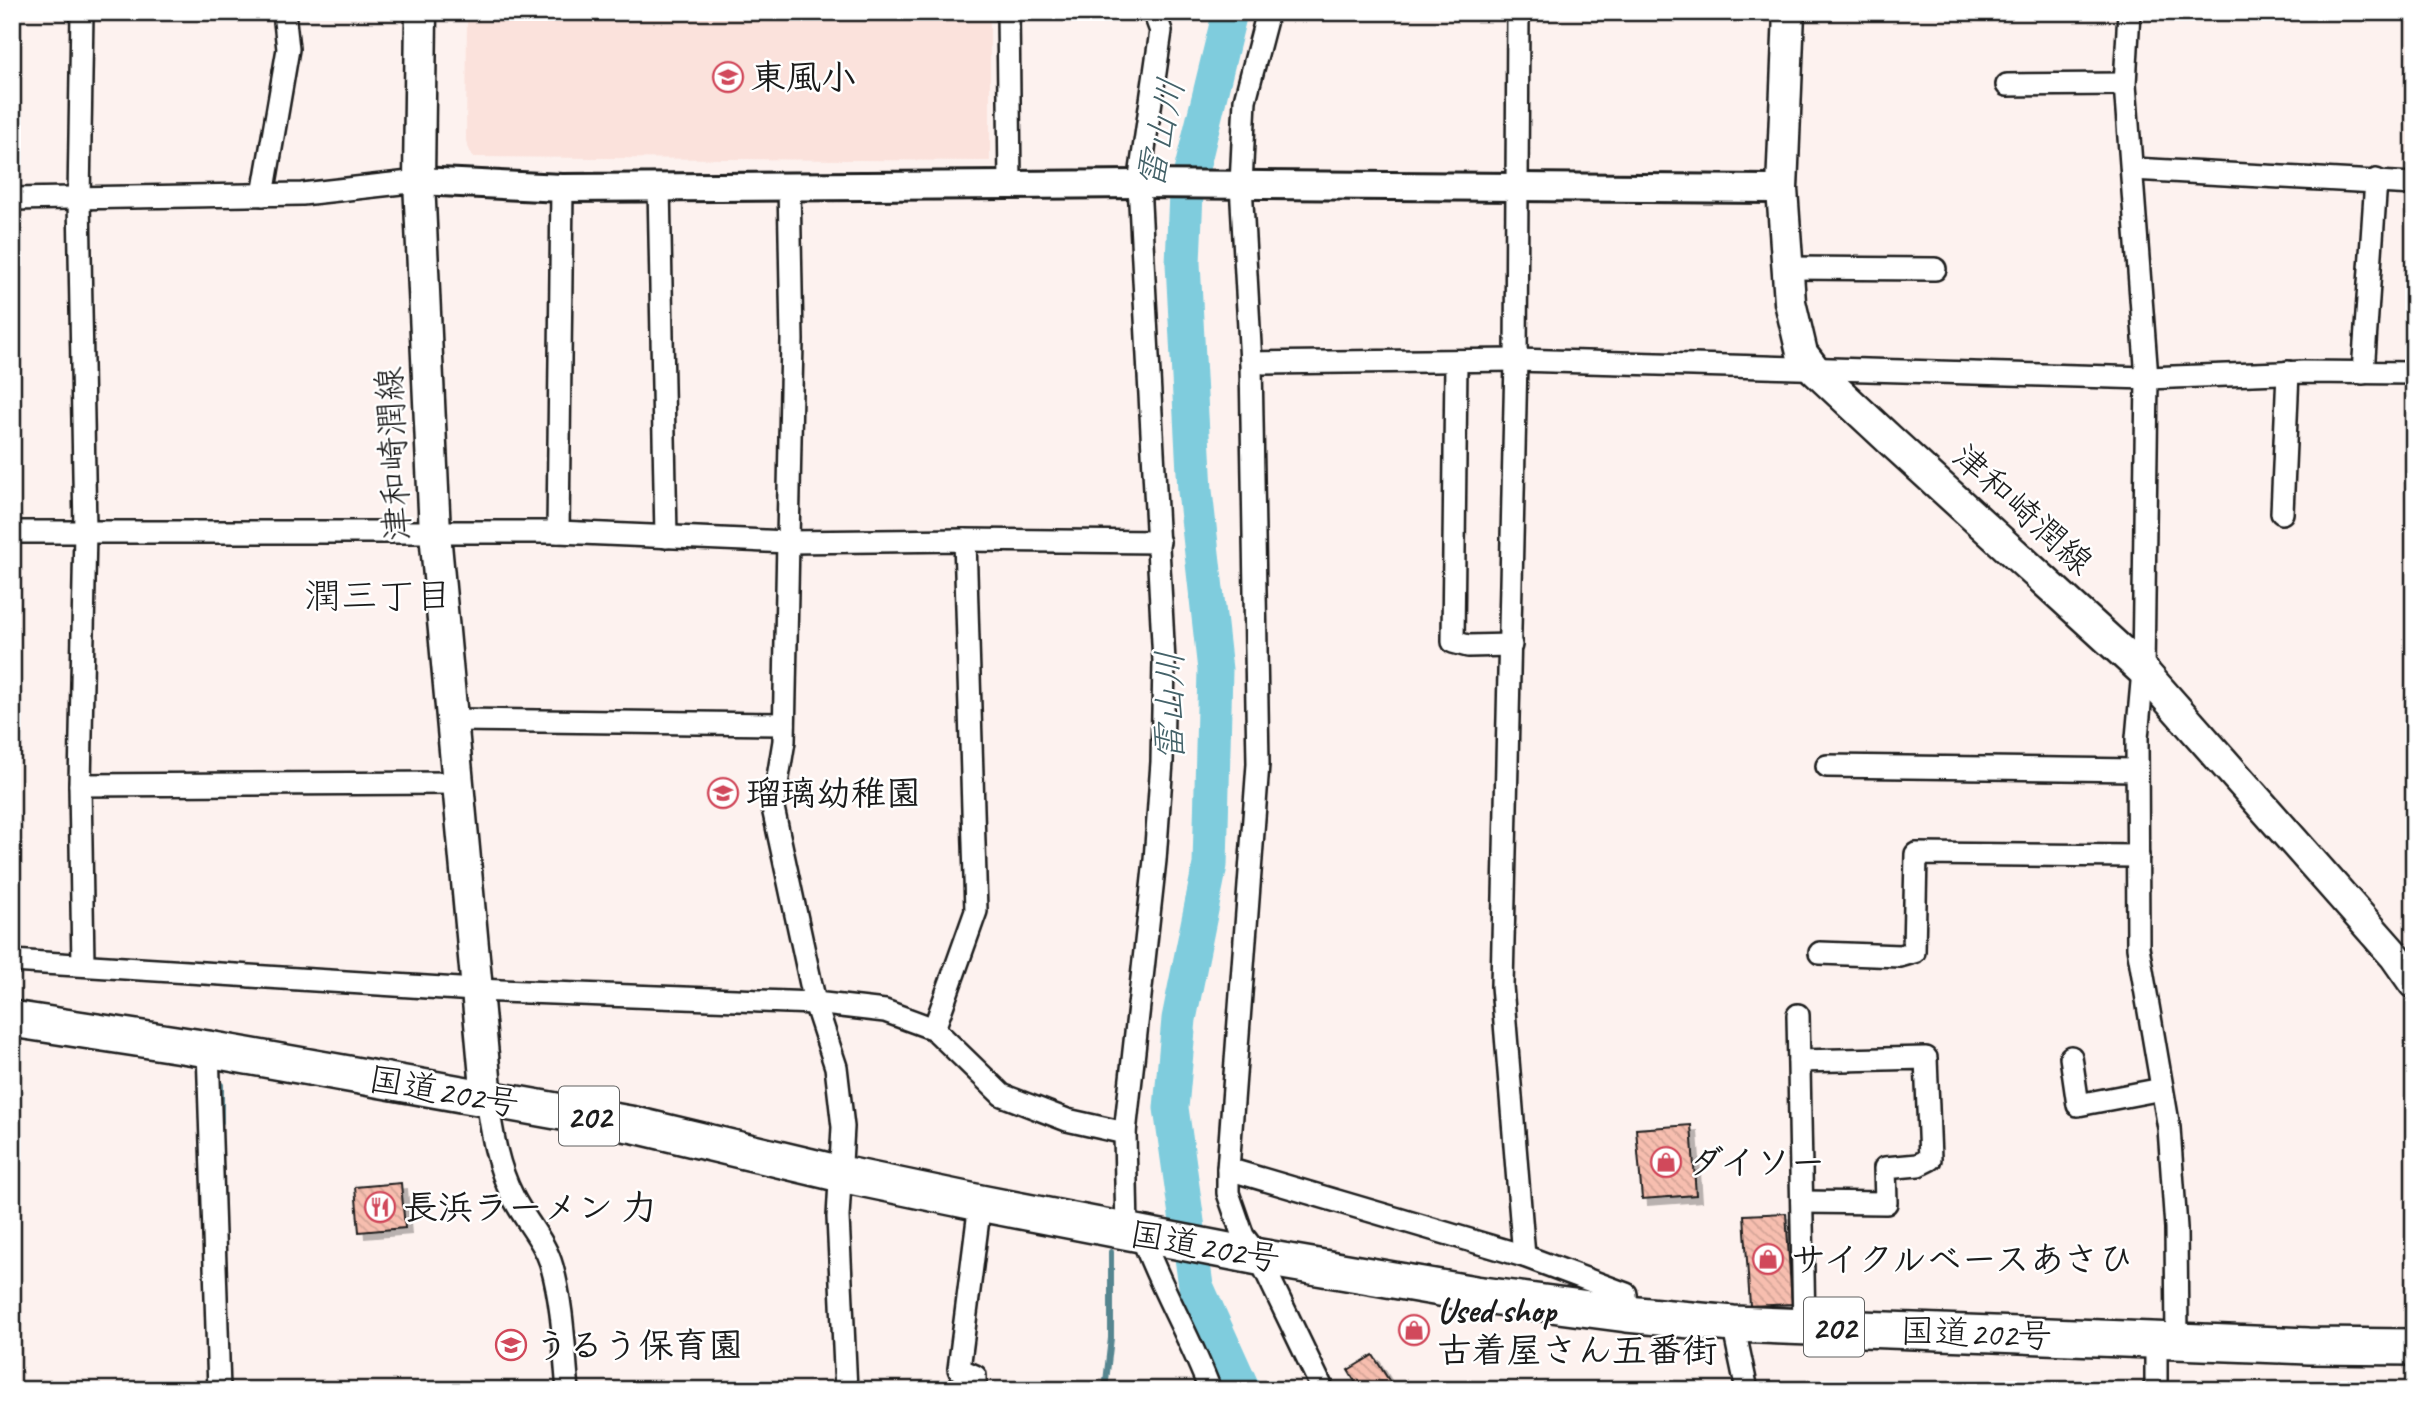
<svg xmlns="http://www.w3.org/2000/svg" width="2426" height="1402" font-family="Caveat,'Klee One',sans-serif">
<defs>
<pattern id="building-back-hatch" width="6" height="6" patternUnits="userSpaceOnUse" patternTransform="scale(1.75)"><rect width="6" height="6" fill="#f7beaf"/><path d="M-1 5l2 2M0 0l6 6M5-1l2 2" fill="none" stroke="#d3a396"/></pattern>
<filter id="shadow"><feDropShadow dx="6" dy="6" stdDeviation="0" flood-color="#0004"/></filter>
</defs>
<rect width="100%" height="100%" fill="#fdf2ef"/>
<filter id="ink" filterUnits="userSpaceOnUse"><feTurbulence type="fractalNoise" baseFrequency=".0143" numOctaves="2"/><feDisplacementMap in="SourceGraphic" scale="14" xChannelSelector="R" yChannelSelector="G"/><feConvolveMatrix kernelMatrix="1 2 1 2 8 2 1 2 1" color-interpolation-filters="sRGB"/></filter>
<g filter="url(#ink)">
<path fill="#fbe2dc" d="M467,12H990V161L472,157L466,141Z"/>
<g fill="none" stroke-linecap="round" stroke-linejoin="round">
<g stroke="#578690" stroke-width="6">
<path d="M221,1122V1085"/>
<path d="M1105,1390L1111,1338V1252"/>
</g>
<path stroke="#7fccdd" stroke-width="35" d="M1230,12L1186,193L1183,263L1195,491L1215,670L1210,865L1179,1019L1171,1108L1196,1286L1243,1390"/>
</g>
<g fill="url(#building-back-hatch)" stroke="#1c1c1c" stroke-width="2" filter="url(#shadow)">
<path d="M1691,1125L1696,1195L1642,1199L1636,1129Z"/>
<path d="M401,1183L405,1228L359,1232L355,1187Z"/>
<path d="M1786,1213L1792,1304L1750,1306L1744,1215Z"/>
<path d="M1373,1355L1395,1390H1360L1348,1370Z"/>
</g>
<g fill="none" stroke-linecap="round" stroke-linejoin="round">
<g stroke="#1c1c1c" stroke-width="26">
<g id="minor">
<path d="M82,12L79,199L85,530L80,785L83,964"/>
<path d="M1008,12L1010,185"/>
<path d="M1518,12L1516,360L1502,986L1524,1256"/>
<path d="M2129,12L2125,84L2147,378L2143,671L2137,738L2138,947L2169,1128L2176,1228L2177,1341"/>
<path d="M2007,85L2125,84"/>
<path d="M2132,169L2414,184"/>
<path d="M789,185L792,340L784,741L773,808L815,1003L836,1067L843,1127L838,1217L846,1390"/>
<path d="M659,186L666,537"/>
<path d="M263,195L288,49L284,12"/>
<path d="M12,199L302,194L419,181"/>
<path d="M1787,268L1935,269"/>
<path d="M1456,361L1453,642L1468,646L1511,645"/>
<path d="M1251,363L1516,360L2147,378L2303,372L2414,373"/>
<path d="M2363,373L2376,180"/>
<path d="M2282,513L2288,372"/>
<path d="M12,532H558L788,542L965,540L976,911L934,1029"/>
<path d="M558,532L562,188"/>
<path d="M965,540L1159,542"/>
<path d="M453,720L784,724"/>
<path d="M1827,766L2137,770"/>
<path d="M80,785L457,783"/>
<path d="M1820,953L1900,956L1914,952L1916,854L2138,856"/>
<path d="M12,961L475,990L815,1003L885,1011L934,1029L1002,1095L1067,1120L1125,1133"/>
<path d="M1798,1015L1804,1326"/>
<path d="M208,1049L219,1390"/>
<path d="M2071,1057L2078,1105L2162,1089"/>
<path d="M1799,1061L1926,1058L1930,1159L1918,1165L1885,1168L1886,1203L1802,1202"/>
<path d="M487,1099C492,1133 497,1166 513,1197C525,1221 545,1241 552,1267C563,1306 564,1350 568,1390"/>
<path d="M1228,1169L1258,764L1251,363L1241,185L1245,100L1268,12"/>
<path d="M1127,1232L1125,1133L1155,860L1162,762L1164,662L1139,184L1161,31L1154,12"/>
<path d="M1141,1234C1160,1288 1190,1336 1210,1390"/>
<path d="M1733,1324L1747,1390"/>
<path d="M2156,1340V1390"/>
<path d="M975,1390V1376L959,1369L980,1203"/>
<path d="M1323,1390L1259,1257L1243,1236L1228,1193V1169L1524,1256L1626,1294L1627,1314"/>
</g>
</g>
<g stroke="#1c1c1c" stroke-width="32">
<path id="tertiary" d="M419,181L562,188L1139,184L1782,189"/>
</g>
<g stroke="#1c1c1c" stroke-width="35">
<g id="secondary">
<path d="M421,12L419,181L435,533L487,1099"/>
<path d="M1789,12L1782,189L1790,302L1802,353L1815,370L1889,439L2143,671L2395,956L2414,983"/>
</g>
</g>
<g stroke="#1c1c1c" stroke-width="40">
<path id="trunk" d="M12,1019L208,1049L635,1125L841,1174L980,1203L1259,1257L1475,1294L1627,1314L1733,1324L2309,1346L2414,1347"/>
</g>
<use href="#minor" stroke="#fff" stroke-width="21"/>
<use href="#tertiary" stroke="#fff" stroke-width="26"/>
<use href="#secondary" stroke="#fff" stroke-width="30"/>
<use href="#trunk" stroke="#fff" stroke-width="35"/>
</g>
</g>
<defs>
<g id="school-ring" transform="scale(1.575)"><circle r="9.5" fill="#fff" stroke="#d1495b" stroke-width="1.5"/><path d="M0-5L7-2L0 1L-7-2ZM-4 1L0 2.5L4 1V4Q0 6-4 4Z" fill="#d1495b"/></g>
<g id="shop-ring" transform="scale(1.575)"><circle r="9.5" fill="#fff" stroke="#d1495b" stroke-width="1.5"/><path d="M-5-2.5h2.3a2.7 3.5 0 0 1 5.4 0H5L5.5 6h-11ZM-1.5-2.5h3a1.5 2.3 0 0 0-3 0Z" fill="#d1495b"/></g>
<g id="restaurant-ring" transform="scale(1.575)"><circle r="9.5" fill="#fff" stroke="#d1495b" stroke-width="1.5"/><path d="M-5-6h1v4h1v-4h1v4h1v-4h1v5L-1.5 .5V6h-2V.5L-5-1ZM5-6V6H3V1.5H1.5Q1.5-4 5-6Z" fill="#d1495b"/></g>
</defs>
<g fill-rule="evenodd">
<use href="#school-ring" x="728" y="77"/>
<use href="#school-ring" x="723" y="793"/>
<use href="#shop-ring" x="1666" y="1162"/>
<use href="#restaurant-ring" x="380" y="1207"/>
<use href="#shop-ring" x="1768" y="1259"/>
<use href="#shop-ring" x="1414" y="1330"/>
<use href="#school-ring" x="511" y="1345"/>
</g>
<g text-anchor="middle" stroke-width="5" stroke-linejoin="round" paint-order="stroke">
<g fill="#fff" stroke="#606060" stroke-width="2">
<rect x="559" y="1086.5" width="60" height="59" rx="5"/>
<rect x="1804" y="1297.5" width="60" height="59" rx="5"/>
</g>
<g font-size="33" font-weight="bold" fill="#1c1c1c">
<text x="589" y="1128">202</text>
<text x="1834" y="1339">202</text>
</g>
<g font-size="35" font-weight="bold" fill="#1c1c1c" stroke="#fff" text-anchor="start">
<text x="751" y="89">東風小</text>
<text x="746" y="805">瑠璃幼稚園</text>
<text x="1689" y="1174">ダイソー</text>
<text x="403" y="1219">長浜ラーメン 力</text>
<text x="1791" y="1271">サイクルベースあさひ</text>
<text x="1437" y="1322">Used shop<tspan x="1437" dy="40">古着屋さん五番街</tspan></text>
<text x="534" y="1357">うるう保育園</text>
</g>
<g font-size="35" fill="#1c1c1c" stroke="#fff">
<text transform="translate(393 454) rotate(-93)" y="12">津和崎潤線</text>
<text transform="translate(2023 509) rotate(42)" y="12">津和崎潤線</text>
<text transform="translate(444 1091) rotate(10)" y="12">国道202号</text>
<text transform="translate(1205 1246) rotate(10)" y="12">国道202号</text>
<text transform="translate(1976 1333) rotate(2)" y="12">国道202号</text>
</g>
<g font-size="37" font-style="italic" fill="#446269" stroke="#fff">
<text transform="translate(1160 133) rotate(-78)" y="13">雷山川</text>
<text transform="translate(1169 706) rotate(-90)" y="13">雷山川</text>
</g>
<g font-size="37" fill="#1c1c1c" stroke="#fff">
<text x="378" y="608">潤三丁目</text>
</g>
</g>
<rect width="2426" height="1402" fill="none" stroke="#fff" stroke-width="42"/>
<rect x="21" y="21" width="2384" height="1360" fill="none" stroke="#1c1c1c" stroke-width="2.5" filter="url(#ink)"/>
</svg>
